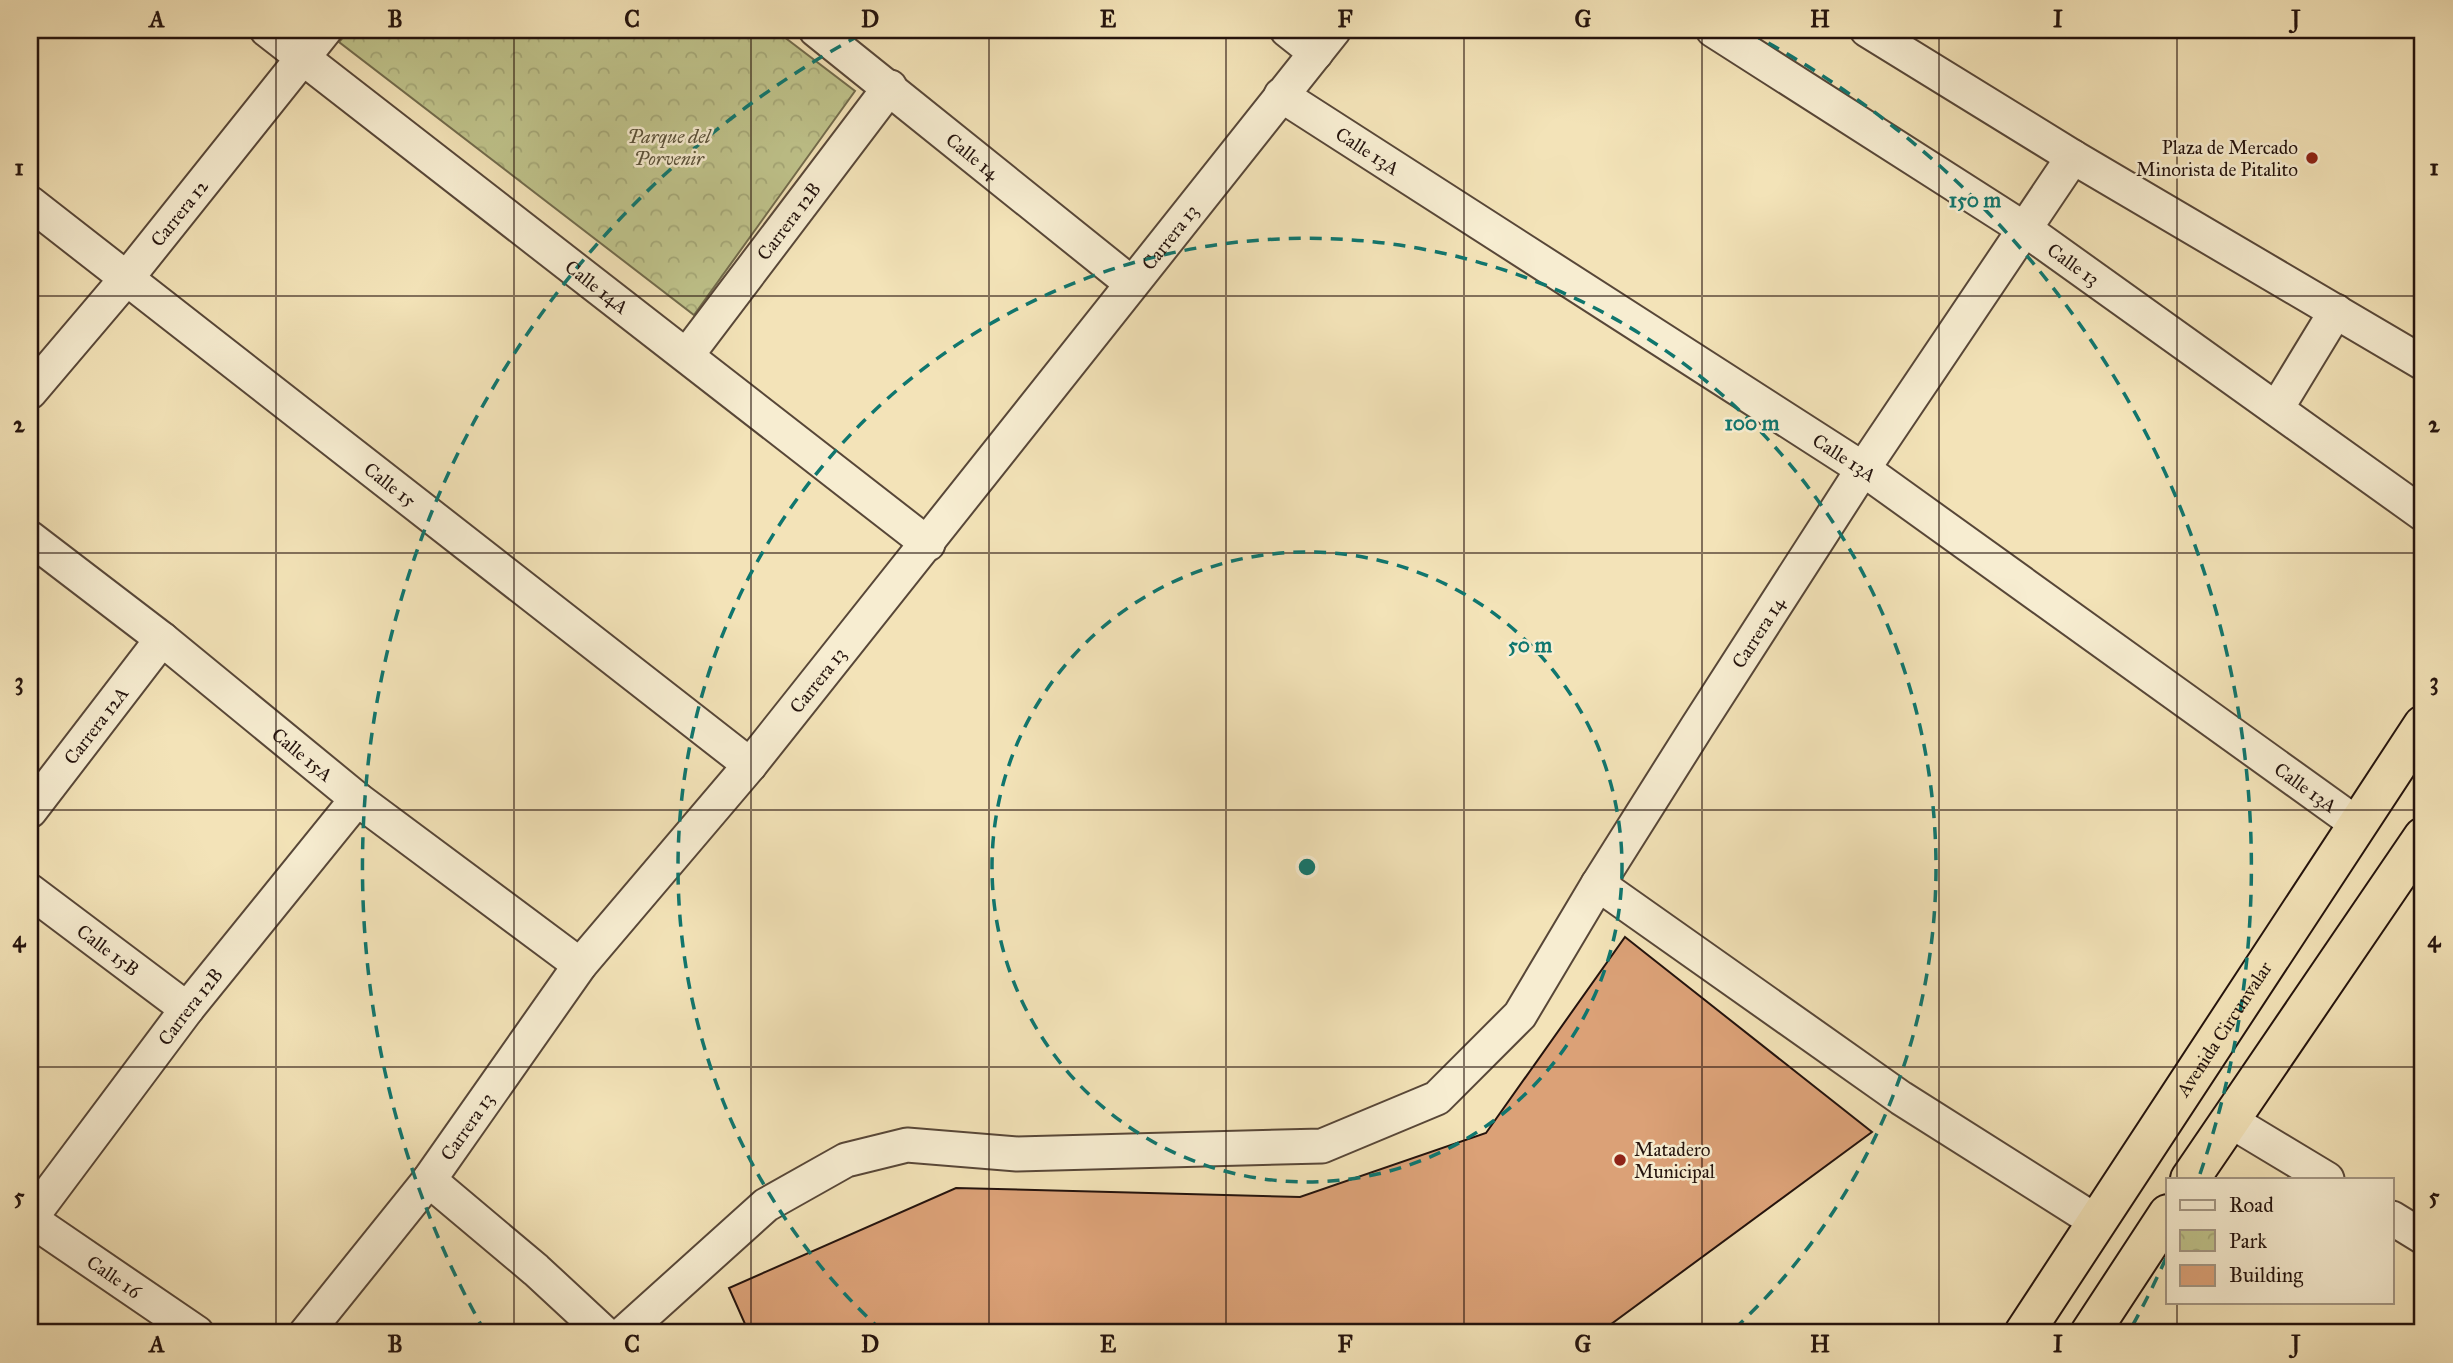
<svg xmlns="http://www.w3.org/2000/svg" width="2453" height="1363" font-family="'IM FELL Great Primer',serif">
<defs>
<pattern id="park-crowns" width="20" height="18" patternUnits="userSpaceOnUse" patternTransform="scale(1.75)"><rect width="20" height="18" fill="#bfc38b"/><path d="M2 6a3 3 0 1 1 6 0M12 15a3 3 0 1 1 6 0" fill="none" stroke="#a4a777"/></pattern>
</defs>
<rect width="100%" height="100%" fill="#f3e3b8"/>
<filter id="stains"><feTurbulence type="fractalNoise" baseFrequency=".00286" numOctaves="4"/><feColorMatrix values="0 0 0 0 .2 0 0 0 0 .09 0 0 0 0 .02 0 0 0 .5 -.17"/></filter>
<radialGradient id="worn" r=".72"><stop offset=".6" stop-color="#630" stop-opacity="0"/><stop offset="1" stop-color="#630" stop-opacity=".3"/></radialGradient>
<path fill="url(#park-crowns)" stroke="#726b4c" stroke-width="2" d="M349,30H775L855,91L694,315L339,42Z"/>
<path fill="#dba177" stroke="#24130d" stroke-width="2" d="M1625,937L1872,1132L1599,1333H1414L1407,1327L1397,1333H749L729,1288L956,1188L1300,1197L1486,1133Z"/>
<g fill="none" stroke-linecap="round" stroke-linejoin="round">
<g stroke="#584738" stroke-width="37">
<g id="street">
<path id="s1" d="M267,30L928,544"/>
<path id="s2" d="M816,30L1131,283"/>
<path d="M1287,30L1316,53"/>
<path id="s3" d="M1713,30L2026,230L2423,514"/>
<path d="M1867,30L2073,157L2423,363"/>
<path id="s4" d="M1281,95L1863,469L2357,824"/>
<path id="s5" d="M30,203L750,765"/>
<path id="s6" d="M687,355L890,87"/>
<path id="s7" d="M30,392L126,279L325,30"/>
<path d="M2277,408L2336,311"/>
<path id="s8" d="M30,538L162,639L357,799L580,965"/>
<path id="s9" d="M30,811L162,639"/>
<path d="M1598,884L1901,1098L2097,1222"/>
<path id="s10" d="M30,891L187,1009"/>
<path d="M2229,1120L2327,1179"/>
<path d="M429,1180L536,1270L604,1333"/>
<path d="M2392,1218L2423,1237"/>
<path id="s11" d="M30,1219L187,1009L357,799"/>
<path id="s12" d="M30,1219L197,1333"/>
<path id="s13" d="M306,1333L429,1180L580,965L750,765L1334,30"/>
<path id="s14" d="M624,1333L766,1205L846,1160L907,1145L1017,1154L1322,1146L1437,1098L1520,1015L1598,884L1697,727L1863,469L2073,157"/>
</g>
</g>
<g stroke="#24130d" stroke-width="42">
<g id="highway">
<path d="M2190,1179L2423,837"/>
<path id="s15" d="M2024,1333L2423,725"/>
<path d="M2090,1333L2168,1214"/>
</g>
</g>
<use href="#street" stroke="#f7edd1" stroke-width="33"/>
<use href="#highway" stroke="#f3e3b8" stroke-width="38"/>
</g>
<path fill="none" stroke="#24130d" stroke-width="2" stroke-opacity="0.55" d="M276,30V1333M514,30V1333M751,30V1333M989,30V1333M1226,30V1333M1464,30V1333M1702,30V1333M1939,30V1333M2177,30V1179M30,296H2423M30,553H2423M30,810H2423M30,1067H2423M2177,1302V1333"/>
<g fill="none" stroke="#0f766e" stroke-width="3.5" stroke-dasharray="12 9">
<circle cx="1307" cy="867" r="315"/>
<path d="M882 1331A629 629 0 1 1 1732 1331"/>
<path d="M2166 1258A944 944 0 0 1 2129 1332M485 1332A944 944 0 0 1 864 33M1750 33A944 944 0 0 1 2200 1174"/>
</g>
<g fill="#8f2418" stroke="#f7edd1" stroke-width="2.5">
<circle cx="2312" cy="158" r="7"/>
<circle cx="1620" cy="1160" r="7"/>
</g>
<g text-anchor="middle" stroke-width="5" stroke-linejoin="round" paint-order="stroke">
<g font-size="19" font-style="italic" fill="#5a5139" stroke="#f7edd1">
<text x="669" y="143">Parque del<tspan x="669" dy="22">Porvenir</tspan></text>
</g>
<g font-size="19" fill="#24130d" stroke="#f7edd1" text-anchor="end">
<text x="2298" y="154">Plaza de Mercado<tspan x="2298" dy="22">Minorista de Pitalito</tspan></text>
<text x="1634" y="1156" text-anchor="start">Matadero<tspan x="1634" dy="22">Municipal</tspan></text>
</g>
<g font-size="19" fill="#24130d" stroke="#f7edd1">
<text dy="7" stroke="none"><textPath href="#s4" startOffset="103">Calle 13A</textPath></text>
<text dy="7" stroke="none"><textPath href="#s2" startOffset="201">Calle 14</textPath></text>
<text dy="7" stroke="none"><textPath href="#s7" startOffset="233">Carrera 12</textPath></text>
<text dy="7" stroke="none"><textPath href="#s6" startOffset="168">Carrera 12B</textPath></text>
<text dy="7" stroke="none"><textPath href="#s13" startOffset="1396">Carrera 13</textPath></text>
<text dy="7" stroke="none"><textPath href="#s3" startOffset="430">Calle 13</textPath></text>
<text dy="7" stroke="none"><textPath href="#s1" startOffset="418">Calle 14A</textPath></text>
<text dy="7" stroke="none"><textPath href="#s4" startOffset="670">Calle 13A</textPath></text>
<text dy="7" stroke="none"><textPath href="#s5" startOffset="457">Calle 15</textPath></text>
<text dy="7" stroke="none"><textPath href="#s14" startOffset="1454">Carrera 14</textPath></text>
<text dy="7" stroke="none"><textPath href="#s13" startOffset="830">Carrera 13</textPath></text>
<text dy="7" stroke="none"><textPath href="#s9" startOffset="108">Carrera 12A</textPath></text>
<text dy="7" stroke="none"><textPath href="#s8" startOffset="348">Calle 15A</textPath></text>
<text dy="7" stroke="none"><textPath href="#s4" startOffset="1237">Calle 13A</textPath></text>
<text dy="7" stroke="none"><textPath href="#s10" startOffset="98">Calle 15B</textPath></text>
<text dy="7" stroke="none"><textPath href="#s11" startOffset="266">Carrera 12B</textPath></text>
<text dy="7" stroke="none"><textPath href="#s15" startOffset="364">Avenida Circunvalar</textPath></text>
<text dy="7" stroke="none"><textPath href="#s13" startOffset="262">Carrera 13</textPath></text>
<text dy="7" stroke="none"><textPath href="#s12" startOffset="102">Calle 16</textPath></text>
</g>
</g>
<circle cx="1307" cy="867" r="10" fill="#0f766e" stroke="#f7edd1" stroke-width="3.5"/>
<g font-size="21" text-anchor="middle" font-weight="bold" fill="#0f766e" stroke="#f7edd1" stroke-width="5" stroke-linejoin="round" paint-order="stroke">
<text x="1975" y="207">150 m</text>
<text x="1752" y="430">100 m</text>
<text x="1530" y="652">50 m</text>
</g>
<rect width="2453" height="1363" fill="none" stroke="#f3e3b8" stroke-width="77"/>
<rect x="2166" y="1178" width="228" height="126" fill="#f7edd1" stroke="#a39683" stroke-width="2"/>
<rect x="2180" y="1200" width="35" height="10" fill="#f7edd1" stroke="#a39683" stroke-width="2"/>
<text x="2229" y="1212" font-size="21" fill="#24130d">Road</text>
<rect x="2180" y="1230" width="35" height="21" fill="url(#park-crowns)" stroke="#a39683" stroke-width="2"/>
<text x="2229" y="1248" font-size="21" fill="#24130d">Park</text>
<rect x="2180" y="1265" width="35" height="21" fill="#dba177" stroke="#a39683" stroke-width="2"/>
<text x="2229" y="1282" font-size="21" fill="#24130d">Building</text>
<rect x="38" y="38" width="2376" height="1286" fill="none" stroke="#24130d" stroke-width="2.5"/>
<g font-size="23" text-anchor="middle" font-weight="bold" fill="#24130d">
<text x="157" y="27">A</text>
<text x="395" y="27">B</text>
<text x="632" y="27">C</text>
<text x="870" y="27">D</text>
<text x="1108" y="27">E</text>
<text x="1345" y="27">F</text>
<text x="1583" y="27">G</text>
<text x="1820" y="27">H</text>
<text x="2058" y="27">I</text>
<text x="2296" y="27">J</text>
<text x="19" y="175">1</text>
<text x="2434" y="175">1</text>
<text x="19" y="432">2</text>
<text x="2434" y="432">2</text>
<text x="19" y="689">3</text>
<text x="2434" y="689">3</text>
<text x="19" y="947">4</text>
<text x="2434" y="947">4</text>
<text x="19" y="1204">5</text>
<text x="2434" y="1204">5</text>
<text x="157" y="1352">A</text>
<text x="395" y="1352">B</text>
<text x="632" y="1352">C</text>
<text x="870" y="1352">D</text>
<text x="1108" y="1352">E</text>
<text x="1345" y="1352">F</text>
<text x="1583" y="1352">G</text>
<text x="1820" y="1352">H</text>
<text x="2058" y="1352">I</text>
<text x="2296" y="1352">J</text>
</g>
<rect width="100%" height="100%" filter="url(#stains)"/>
<rect width="100%" height="100%" fill="url(#worn)"/>
</svg>
